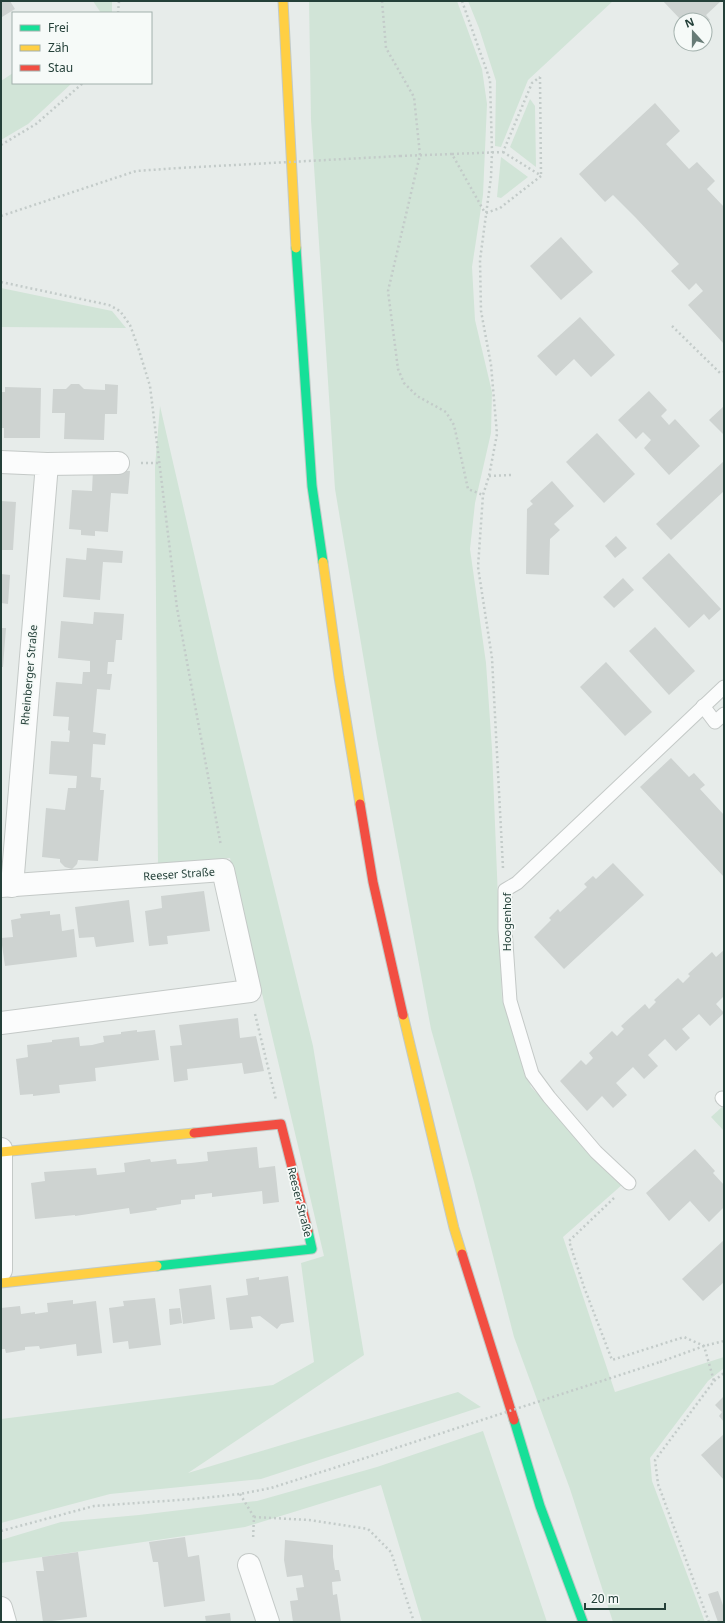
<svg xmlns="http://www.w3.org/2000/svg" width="725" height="1623" font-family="'Noto Sans',sans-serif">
<rect width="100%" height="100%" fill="#e7ecea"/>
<g fill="#d1e4d7">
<path d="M93,1H112V13H101Z"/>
<path d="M309,1H457L482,69L487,104L483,195L472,267L475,320L492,392L491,433L475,503L470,549L486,663L492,749L502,999L531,1087L623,1184L563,1237L615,1392L724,1357V1368L708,1381L650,1458L652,1481L705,1622H613L570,1489L514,1337L474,1182L431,1029L377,738L335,489L311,120Z"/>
<path d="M468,1H613L528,80L501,147L495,146L496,81L479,28Z"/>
<path d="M13,73V83H72L28,124L1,140V81Z"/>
<path d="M530,99L535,106L536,167L510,147Z"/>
<path d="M501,157L528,177L501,198L497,197Z"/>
<path d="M1,288L112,311L126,328L1,327Z"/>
<path d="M160,406L219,662L313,1046L364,1355L188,1473L458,1392L481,1407L261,1479L110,1494L1,1523V1419L273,1385L314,1362L301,1263L324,1256L230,858L158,865L155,467Z"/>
<path d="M722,1107L724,1109V1131L711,1117Z"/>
<path d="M483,1431L547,1622H422L381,1485L245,1527L1,1563V1540L61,1522L139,1515L257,1501L377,1467Z"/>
</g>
<g fill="#ced3d1">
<path d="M1,1H10L15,9L2,17Z"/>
<path d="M663,1H721L706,15L710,20L705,24V20H681Z"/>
<path d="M655,103L680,131L666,144L689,169L697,162L715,181L707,189L724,207V344L688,305L703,291L696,283L689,290L671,271L679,264L636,218L613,195L605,202L579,174Z"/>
<path d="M561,237L593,272L561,300L530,266Z"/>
<path d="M580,317L615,355L591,377L574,359L556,376L537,356Z"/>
<path d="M71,384H79L84,389L105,390V384L118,385L117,414H105L104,440L64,439L65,413H52L53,389H66Z"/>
<path d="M5,387L41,388L40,438H4V428H1V392H5Z"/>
<path d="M649,391L667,410L661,416L669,425L675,419L700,446L669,475L644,448L651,440L643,432L636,439L618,420Z"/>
<path d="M724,406V435L709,420Z"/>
<path d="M597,433L635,474L604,503L566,462Z"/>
<path d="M724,461V491L671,540L656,524Z"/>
<path d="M93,470L130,471L128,494L111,493L108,532L95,531V536L81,535V530L69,529L72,490L92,491Z"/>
<path d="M552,481L574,506L554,524L560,530L550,539L549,575L526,574L527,509L533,504L530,501Z"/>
<path d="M1,501L16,502L13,550H1Z"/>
<path d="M616,536L627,548L615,558L605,546Z"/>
<path d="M87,548L123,551L122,563L103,562L100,600L63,597L66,558L86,560Z"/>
<path d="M669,553L721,609L709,620L704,614L689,628L642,578Z"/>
<path d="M1,574L10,575L8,604L1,603Z"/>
<path d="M623,578L634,590L614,608L603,597Z"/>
<path d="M94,612L124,614L122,640H116L114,662H108L107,674H112L110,690L97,689L93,732L106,734L105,745L93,744L91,777L101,778L100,790H104L98,861L78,860L77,864L72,869L65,867L60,862V859L42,857L46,808L65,810L68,788H76L77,776L49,774L51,741L69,742L70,731L68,730L69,717L53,716L56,682L82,684L83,672H90V661L58,658L61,621L93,624Z"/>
<path d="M655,627L695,671L669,695L629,651Z"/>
<path d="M1,628H6L3,667H1Z"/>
<path d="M606,662L652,712L625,736L580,687Z"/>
<path d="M671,758L689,777L694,773L705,785L700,789L724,815V877L640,787Z"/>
<path d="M613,863L644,895L564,969L534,937L551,920L549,918L558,909L560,912L587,887L584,884L593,876L596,879Z"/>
<path d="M204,891L210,931L167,936L168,944L149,946L145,911L162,908L161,896Z"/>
<path d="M129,900L134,942L96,947L94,937L79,938L75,907Z"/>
<path d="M50,911V915L60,914L62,931L74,929L77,957L5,966L1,938L13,937L11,920L21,918L20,914Z"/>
<path d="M724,950V996L716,1004L724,1013L710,1026L699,1014L682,1029L690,1038L676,1051L665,1039L648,1055L658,1066L644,1079L633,1067L616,1083L627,1095L613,1108L602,1096L587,1111L560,1081L581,1060L586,1065L593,1058L589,1053L612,1031L617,1036L624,1029L621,1026L645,1004L649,1009L656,1002L654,1000L678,978L683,983L690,976L688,974L712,952L716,957Z"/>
<path d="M238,1018L240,1038L256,1036L264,1071L244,1074L242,1063L187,1069L188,1080L174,1082L170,1046L182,1045L179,1025Z"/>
<path d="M137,1030V1032L155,1030L159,1060L95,1068L96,1081L59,1085L60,1093L33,1096V1094L20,1095L16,1059L28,1057L27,1045L52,1042V1040L79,1037L80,1046L92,1045L104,1042L103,1036L121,1034V1032Z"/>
<path d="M257,1147L259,1168L275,1166L279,1202L263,1204L262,1191L212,1197V1193L195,1195V1199L181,1200V1204L156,1208L157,1210L130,1214L129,1208L75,1216V1215L35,1219L31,1183L45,1181L44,1172L96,1168L97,1175L125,1172L124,1163L150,1159L151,1162L176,1159L177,1164L191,1163L208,1161L207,1152Z"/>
<path d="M695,1149L715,1171L713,1173L724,1185V1207L709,1222L690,1201L669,1221L646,1193Z"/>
<path d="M724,1240V1282L703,1301L682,1279Z"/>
<path d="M288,1276L294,1322L281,1324L277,1329L260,1316L251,1317L253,1328L230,1330L226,1298L248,1295L246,1279L259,1277V1280Z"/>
<path d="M211,1285L215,1319L183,1324L179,1289Z"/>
<path d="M155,1298L161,1345L129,1349L128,1341L113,1343L109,1308L124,1306L123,1301Z"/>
<path d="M73,1300V1304L96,1301L102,1353L77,1356L76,1344L40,1349L39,1346L25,1347V1350L6,1353L5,1349H1V1308L20,1306L21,1314L35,1312V1314L48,1312L47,1303Z"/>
<path d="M180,1308L182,1323L170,1325L169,1309Z"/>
<path d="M724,1396V1422L719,1416L722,1412L715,1405Z"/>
<path d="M724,1434V1480L701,1455Z"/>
<path d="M185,1537L188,1557L199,1555L205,1601L164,1607L158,1562H153L149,1542Z"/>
<path d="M285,1540L333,1545V1557L335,1570H339L341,1581L332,1582L333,1595L337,1594L341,1622H293L290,1601L298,1600L296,1588L304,1587L302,1575L287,1577L284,1560Z"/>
<path d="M78,1552L87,1617L43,1622L36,1571H44L42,1557Z"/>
<path d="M718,1591L724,1608V1622H718L708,1594Z"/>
<path d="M230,1613L231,1622H206L205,1616Z"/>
</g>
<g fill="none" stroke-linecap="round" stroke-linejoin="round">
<g stroke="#c4c9c7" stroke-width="15">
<g id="lane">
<path d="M703,706L715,722L724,714"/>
<path d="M722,1098L724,1100"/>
<path d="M629,1183L596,1152L549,1097L532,1074L510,1001L505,929V890L517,883L724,687"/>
</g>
</g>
<g stroke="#c4c9c7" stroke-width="24">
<g id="street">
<path d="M1,462L47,464L12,886"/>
<path d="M47,464L118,463"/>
<path d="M1,886L223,870L250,991L1,1023"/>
<path d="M1,1149V1270"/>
<path d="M249,1565L268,1622"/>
<path d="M1,1608L5,1622"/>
</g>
</g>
<g stroke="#c2cac7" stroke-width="11">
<g id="fast">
<path d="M296,248L312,486L323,562"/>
<path d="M157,1266L312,1249L308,1231"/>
<path d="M514,1420L540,1506L583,1622"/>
</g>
</g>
<g stroke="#c2cac7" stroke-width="11">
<g id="slow">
<path d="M283,1L296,248"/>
<path d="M323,562L339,677L360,804"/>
<path d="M403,1015L454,1228L462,1254"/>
<path d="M1,1152L194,1133"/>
<path d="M1,1283L157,1266"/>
</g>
</g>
<g stroke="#c2cac7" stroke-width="11">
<g id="jam">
<path d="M360,804L373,882L403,1015"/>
<path d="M194,1133L281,1124L308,1231"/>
<path d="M462,1254L514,1420"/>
</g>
</g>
<g stroke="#c3cbc9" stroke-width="2.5" stroke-dasharray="2 3" stroke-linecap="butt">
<path d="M382,1L386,48L414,97L420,155L388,291L398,369L404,383L417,396L446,412L454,425L468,489L483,495"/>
<path d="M462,1L490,80L492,152L491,177L480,260L481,311L491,365L497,434L489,476L483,495L478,567L492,658L503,868"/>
<path d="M118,13L119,1"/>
<path d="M540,77L541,176"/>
<path d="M1,145L36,124L83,83"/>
<path d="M503,152L540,175"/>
<path d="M452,154L503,152L532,83L540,77"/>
<path d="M400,156L452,154L485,213"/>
<path d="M486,213L500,208L541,176"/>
<path d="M1,216L136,171L179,168"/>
<path d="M1,282L109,305L120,311L130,325L138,347L150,386L177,608L221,846"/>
<path d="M672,326L720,373L724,372"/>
<path d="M141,463H159"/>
<path d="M489,476L511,475"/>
<path d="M255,1014L276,1100"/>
<path d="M614,1198L569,1241L584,1287L612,1360L684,1337L704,1346L714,1381"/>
<path d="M660,1362L704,1346L724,1341"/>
<path d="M240,1494L254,1517L253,1540"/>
<path d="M254,1517L309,1520L368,1529L391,1552L414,1622"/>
<path d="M1,1531L94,1506L193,1499L240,1494L271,1488L362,1459"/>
<path d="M709,1622L658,1484L655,1460L714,1381L724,1373"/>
</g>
<use href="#lane" stroke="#fbfcfc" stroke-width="13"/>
<use href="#street" stroke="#fbfcfc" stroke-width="22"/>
<use href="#fast" stroke="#16e098" stroke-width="9"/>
<use href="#slow" stroke="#ffcf43" stroke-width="9"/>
<use href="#jam" stroke="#f24e42" stroke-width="9"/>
<g stroke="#c3cbc9" stroke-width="2.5" stroke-dasharray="2 3" stroke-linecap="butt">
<path d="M179,168L400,156"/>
<path d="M362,1459L660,1362"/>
</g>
</g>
<g text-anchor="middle" stroke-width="3.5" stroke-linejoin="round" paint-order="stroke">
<g font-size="11" fill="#244039" stroke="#f6faf8">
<text transform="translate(29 675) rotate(-85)" y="4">Rheinberger Straße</text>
<text transform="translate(179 874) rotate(-4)" y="4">Reeser Straße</text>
<text transform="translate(507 922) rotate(-90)" y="4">Hoogenhof</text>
<text transform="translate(300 1202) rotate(76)" y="4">Reeser Straße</text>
</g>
</g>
<rect width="725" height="1623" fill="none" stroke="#244039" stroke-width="4"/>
<rect x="12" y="12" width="140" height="72" fill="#f6faf8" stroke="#a2b0ac"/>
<rect x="20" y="25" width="20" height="6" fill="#16e098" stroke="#a2b0ac"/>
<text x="48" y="32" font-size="12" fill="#244039">Frei</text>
<rect x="20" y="45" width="20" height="6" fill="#ffcf43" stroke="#a2b0ac"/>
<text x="48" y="52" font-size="12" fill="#244039">Zäh</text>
<rect x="20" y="65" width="20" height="6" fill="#f24e42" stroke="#a2b0ac"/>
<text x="48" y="72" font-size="12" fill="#244039">Stau</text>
<g transform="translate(693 32) rotate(339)"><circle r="19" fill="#f6faf8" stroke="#a2b0ac"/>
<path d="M0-3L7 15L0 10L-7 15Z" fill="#687c77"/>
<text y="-6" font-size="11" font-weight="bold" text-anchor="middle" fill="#244039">N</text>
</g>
<path d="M585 1603v6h80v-6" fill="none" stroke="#244039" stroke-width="2"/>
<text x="591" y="1603" font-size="12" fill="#244039" stroke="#f6faf8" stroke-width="3" paint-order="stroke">20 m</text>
</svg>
